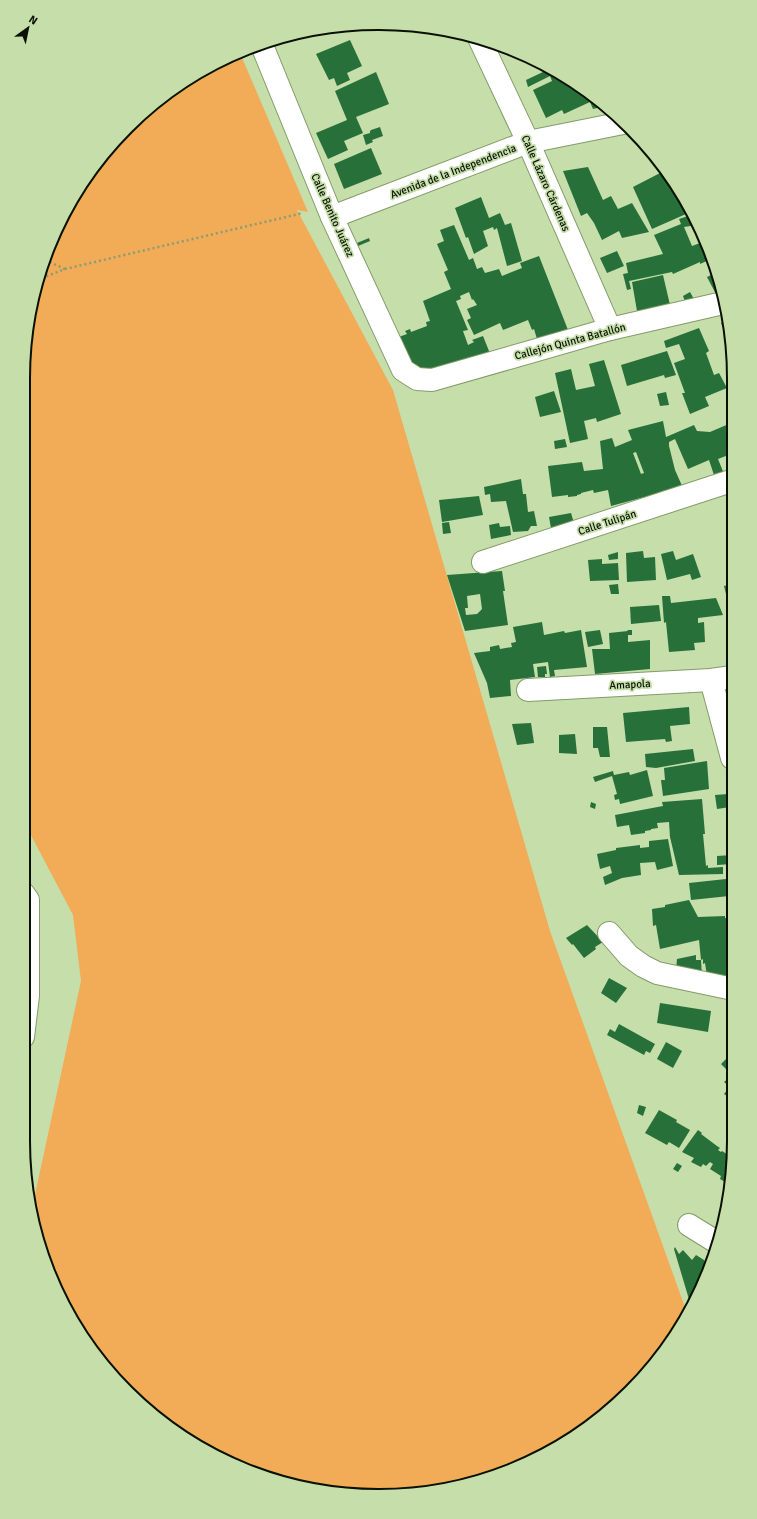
<svg xmlns="http://www.w3.org/2000/svg" width="757" height="1519" font-family="Signika,sans-serif">
<rect width="100%" height="100%" fill="#c5deaa"/>
<path fill="#f2ab56" d="M240,53L308,212L297,210L393,390L550,931L687,1313L630,1392L536,1459L425,1493L309,1489L201,1448L144,1408L97,1357L42,1255L33,1204L81,981L73,915L23,820L24,355L35,287L60,221L96,162L144,111L201,71Z"/>
<g fill="#277039" fill-rule="evenodd">
<path d="M329,27L308,36L306,32Z"/>
<path d="M350,40L362,66L347,73L350,80L337,86L334,78L329,80L316,54Z"/>
<path d="M538,61L556,73L605,106L593,109L590,102L564,114L562,110L546,118L533,90L552,81L550,76L528,87L526,80L543,72Z"/>
<path d="M376,72L389,104L356,117L363,133L344,141L348,150L328,159L316,133L347,120L335,91Z"/>
<path d="M380,127L383,136L372,140L373,142L366,145L363,135L370,133V131L371,130Z"/>
<path d="M371,148L382,174L344,189L334,164Z"/>
<path d="M588,167L603,200L611,196L618,209L632,203L649,232L622,238L619,231L602,240L594,223L587,213L581,216L563,171Z"/>
<path d="M664,171L671,186L673,185L686,214L652,229L633,187Z"/>
<path d="M481,197L489,218L500,213L505,225L511,223L522,261L507,266L497,228L494,230L493,227L483,231L488,246L474,254L468,237L466,238L455,208Z"/>
<path d="M691,215L697,225L684,227L692,246L700,243L709,260L700,264V262L673,274L672,272L629,281L631,289L627,290L623,274L628,273L626,263L663,254L654,235L681,224L679,219Z"/>
<path d="M454,225L469,260L473,258L477,269L482,267L485,273L499,269L502,276L522,268L520,263L539,256L568,330L537,339L534,329L532,330L528,320L503,330L500,323L474,335L467,320L471,318L467,309L477,305L473,299L472,300L469,292L460,296L461,299L456,301L468,330L463,331L468,345L474,342L472,340L483,336L491,356L412,373L396,338L407,334L405,331L410,329L411,332L427,326L426,322L430,321L423,301L451,289L444,272L448,270L437,244L444,241L440,230Z"/>
<path d="M703,236L706,241L703,243L700,238Z"/>
<path d="M369,238L370,241L358,246L357,243Z"/>
<path d="M617,251L624,266L607,273L600,258Z"/>
<path d="M715,273L721,296L718,298L707,277Z"/>
<path d="M663,275L670,305L637,311L632,282Z"/>
<path d="M690,292L695,301L686,304L683,296Z"/>
<path d="M728,322L731,332V344L721,323Z"/>
<path d="M699,328L709,351L706,353L714,375L719,373L727,388L705,397L709,406L690,414L682,393H685L674,363L685,359L679,344L666,348L664,341Z"/>
<path d="M667,351L676,375L665,378L664,375L627,386L621,365Z"/>
<path d="M604,360L621,414L597,422L596,418L584,421L588,439L570,443L555,373L571,369L576,390L595,386L589,364Z"/>
<path d="M554,391L561,412L540,417L535,397Z"/>
<path d="M666,392L669,405L660,406L657,394Z"/>
<path d="M663,421L666,437L694,425L697,431L710,432L731,423V454L718,459L726,479L717,484L709,460L688,469L675,439L669,442V446L675,470L683,488L653,500L652,495L611,506L608,490L594,493L593,490L581,493V494L577,495V496L568,497V495L552,497L548,466L582,462L584,471L603,469L600,441L612,438L615,447L632,440L628,430ZM636,452L644,473L641,474L633,453Z"/>
<path d="M565,439L567,447L555,449L554,441Z"/>
<path d="M521,479L523,494H526L528,512L534,511L537,526H531L528,531L513,532L506,501L491,502L490,494L485,495L484,487Z"/>
<path d="M479,496L483,515L442,522L439,500Z"/>
<path d="M571,513L574,523L551,528L549,517Z"/>
<path d="M449,522L451,533L443,534L442,523Z"/>
<path d="M499,523L500,527L510,526L511,535L491,539L489,525Z"/>
<path d="M643,551L644,558L655,557L656,580L627,582L626,553Z"/>
<path d="M673,551L676,560L693,554L701,577L692,580L690,574L667,580L661,554Z"/>
<path d="M618,552V559L609,560L608,555Z"/>
<path d="M602,559V564L618,563L619,580L590,581L588,560Z"/>
<path d="M502,571L505,591H503L508,625L465,631L447,575ZM480,594L482,609L477,614L466,615L465,608H468L467,596Z"/>
<path d="M618,584L619,594H611L609,585Z"/>
<path d="M732,584V606H729L724,586Z"/>
<path d="M662,596H670L671,603L716,598L723,615L698,618V623L704,622L705,642L694,643L695,650L669,652L666,622L664,623Z"/>
<path d="M659,605L661,621L631,624L630,607Z"/>
<path d="M542,622L544,635L564,631L565,633L581,630L587,667L554,670L555,676L550,677L548,662L533,664L535,677L510,680L511,696L490,698L487,683L474,653L490,651V647L499,645L500,649L512,647L511,643L516,642L513,627Z"/>
<path d="M600,630L603,644L588,647L585,632Z"/>
<path d="M627,630H632V635H628V642L650,640V669L595,674L592,649H610L609,633L628,631Z"/>
<path d="M546,666L547,674H545V677H538L537,667Z"/>
<path d="M689,707L690,724L670,726L672,741L666,742L665,739L626,742L623,713Z"/>
<path d="M531,723L534,743L517,745L512,724Z"/>
<path d="M593,727H607L610,757H600L598,748H593Z"/>
<path d="M575,734L577,754L559,753V735Z"/>
<path d="M693,749L695,761L656,768L646,767L645,754Z"/>
<path d="M707,761L709,789L663,796L661,780H665L664,768Z"/>
<path d="M647,770L653,796L620,804L619,799L615,800L614,795L617,794L612,776L595,782L593,777L613,771L614,775L629,772L630,775Z"/>
<path d="M728,794L730,807L717,809L715,795Z"/>
<path d="M702,799L705,834H703L706,866L708,865V868L723,867V874L679,875L670,837L669,822L657,823L658,828L651,829V830L645,831V833L631,835L629,825L617,827L615,815L663,806L662,802Z"/>
<path d="M591,802L596,804L595,809L590,807Z"/>
<path d="M668,839L673,866L657,870L655,862L640,863L641,875L622,878L605,885L603,877L612,873L610,866L600,869L597,854L616,850V848L640,845V848L649,847V841Z"/>
<path d="M732,855V864L717,865V856Z"/>
<path d="M732,873V884H729L728,874Z"/>
<path d="M726,879L729,896L691,900L689,883Z"/>
<path d="M689,900L698,917L725,916V918H733V979L707,976L705,963L703,964V959L701,960L699,940L660,949L656,925L653,926L652,909L665,907V905Z"/>
<path d="M587,925L603,942L595,947L596,949L584,958L573,944L572,945L566,938Z"/>
<path d="M696,955V960H701L702,976L676,970L677,959Z"/>
<path d="M609,978L627,988L616,1003L601,993Z"/>
<path d="M660,1003L711,1011L708,1032L657,1023Z"/>
<path d="M619,1024L655,1044L650,1053L646,1051L644,1055L607,1035L610,1029L615,1032Z"/>
<path d="M666,1042L682,1051L673,1068L657,1059Z"/>
<path d="M731,1054L733,1056V1090L724,1082L732,1075L721,1064Z"/>
<path d="M728,1089L733,1094V1097L731,1099L724,1094Z"/>
<path d="M639,1105L646,1107L643,1116L637,1113Z"/>
<path d="M659,1110L677,1120L676,1122L690,1130L679,1148L669,1142L667,1145L645,1133Z"/>
<path d="M698,1130L702,1133L701,1134L717,1146L720,1148L718,1150L721,1152L722,1151L733,1158L731,1161L733,1164L730,1185L720,1179L721,1176L710,1169L713,1164L710,1162L706,1166L703,1164L701,1167L691,1162L694,1158L682,1152Z"/>
<path d="M677,1163L682,1166L678,1172L673,1169Z"/>
<path d="M675,1247L679,1254L683,1250L692,1260L696,1255L704,1260L705,1262L707,1272L697,1298L691,1306L674,1249Z"/>
</g>
<g fill="none" stroke-linecap="round" stroke-linejoin="round">
<g stroke="#849b6a" stroke-width="24">
<g id="street">
<path d="M479,38L528,142L610,329"/>
<path d="M261,43L332,217L403,370L417,379L432,380L610,329L723,303"/>
<path d="M332,217L528,142L623,123"/>
<path d="M483,562L731,481"/>
<path d="M711,680L732,758"/>
<path d="M528,690L711,680L732,677"/>
<path d="M609,933L629,956L643,966L657,973L733,989"/>
<path d="M23,1037L28,996V900L23,893"/>
<path d="M689,1225L718,1243"/>
</g>
</g>
<g stroke="#899d74" stroke-width="2.5" stroke-dasharray="2 3" stroke-linecap="butt">
<path d="M45,260L65,269"/>
<path d="M37,280L65,269L303,213"/>
</g>
<use href="#street" stroke="#fff" stroke-width="22"/>
</g>
<g text-anchor="middle" stroke-width="3.5" stroke-linejoin="round" paint-order="stroke">
<g font-size="11" fill="#091202" stroke="#c5deaa">
<text transform="translate(453 171) rotate(-21)" y="4">Avenida de la Independencia</text>
<text transform="translate(546 183) rotate(66)" y="4">Calle Lázaro Cárdenas</text>
<text transform="translate(333 215) rotate(66)" y="4">Calle Benito Juárez</text>
<text transform="translate(570 341) rotate(-15)" y="4">Callejón Quinta Batallón</text>
<text transform="translate(607 522) rotate(-18)" y="4">Calle Tulipán</text>
<text transform="translate(630 684) rotate(-3)" y="4">Amapola</text>
</g>
</g>
<path d="M0 0H757V1519H0ZM378 30H379A348 348 0 0 1 727 378V1141A348 348 0 0 1 379 1489H378A348 348 0 0 1 30 1141V378A348 348 0 0 1 378 30Z" fill="#c5deaa" fill-rule="evenodd"/>
<path fill="none" stroke="#091202" stroke-width="2" d="M378 30H379A348 348 0 0 1 727 378V1141A348 348 0 0 1 379 1489H378A348 348 0 0 1 30 1141V378A348 348 0 0 1 378 30Z"/>
<g transform="translate(28 28) rotate(33)" stroke="#c5deaa" stroke-width="3" paint-order="stroke">
<path d="M0-3L7 15L0 10L-7 15Z" fill="#091202"/>
<text y="-6" font-size="11" font-weight="bold" text-anchor="middle" fill="#091202">N</text>
</g>
</svg>
